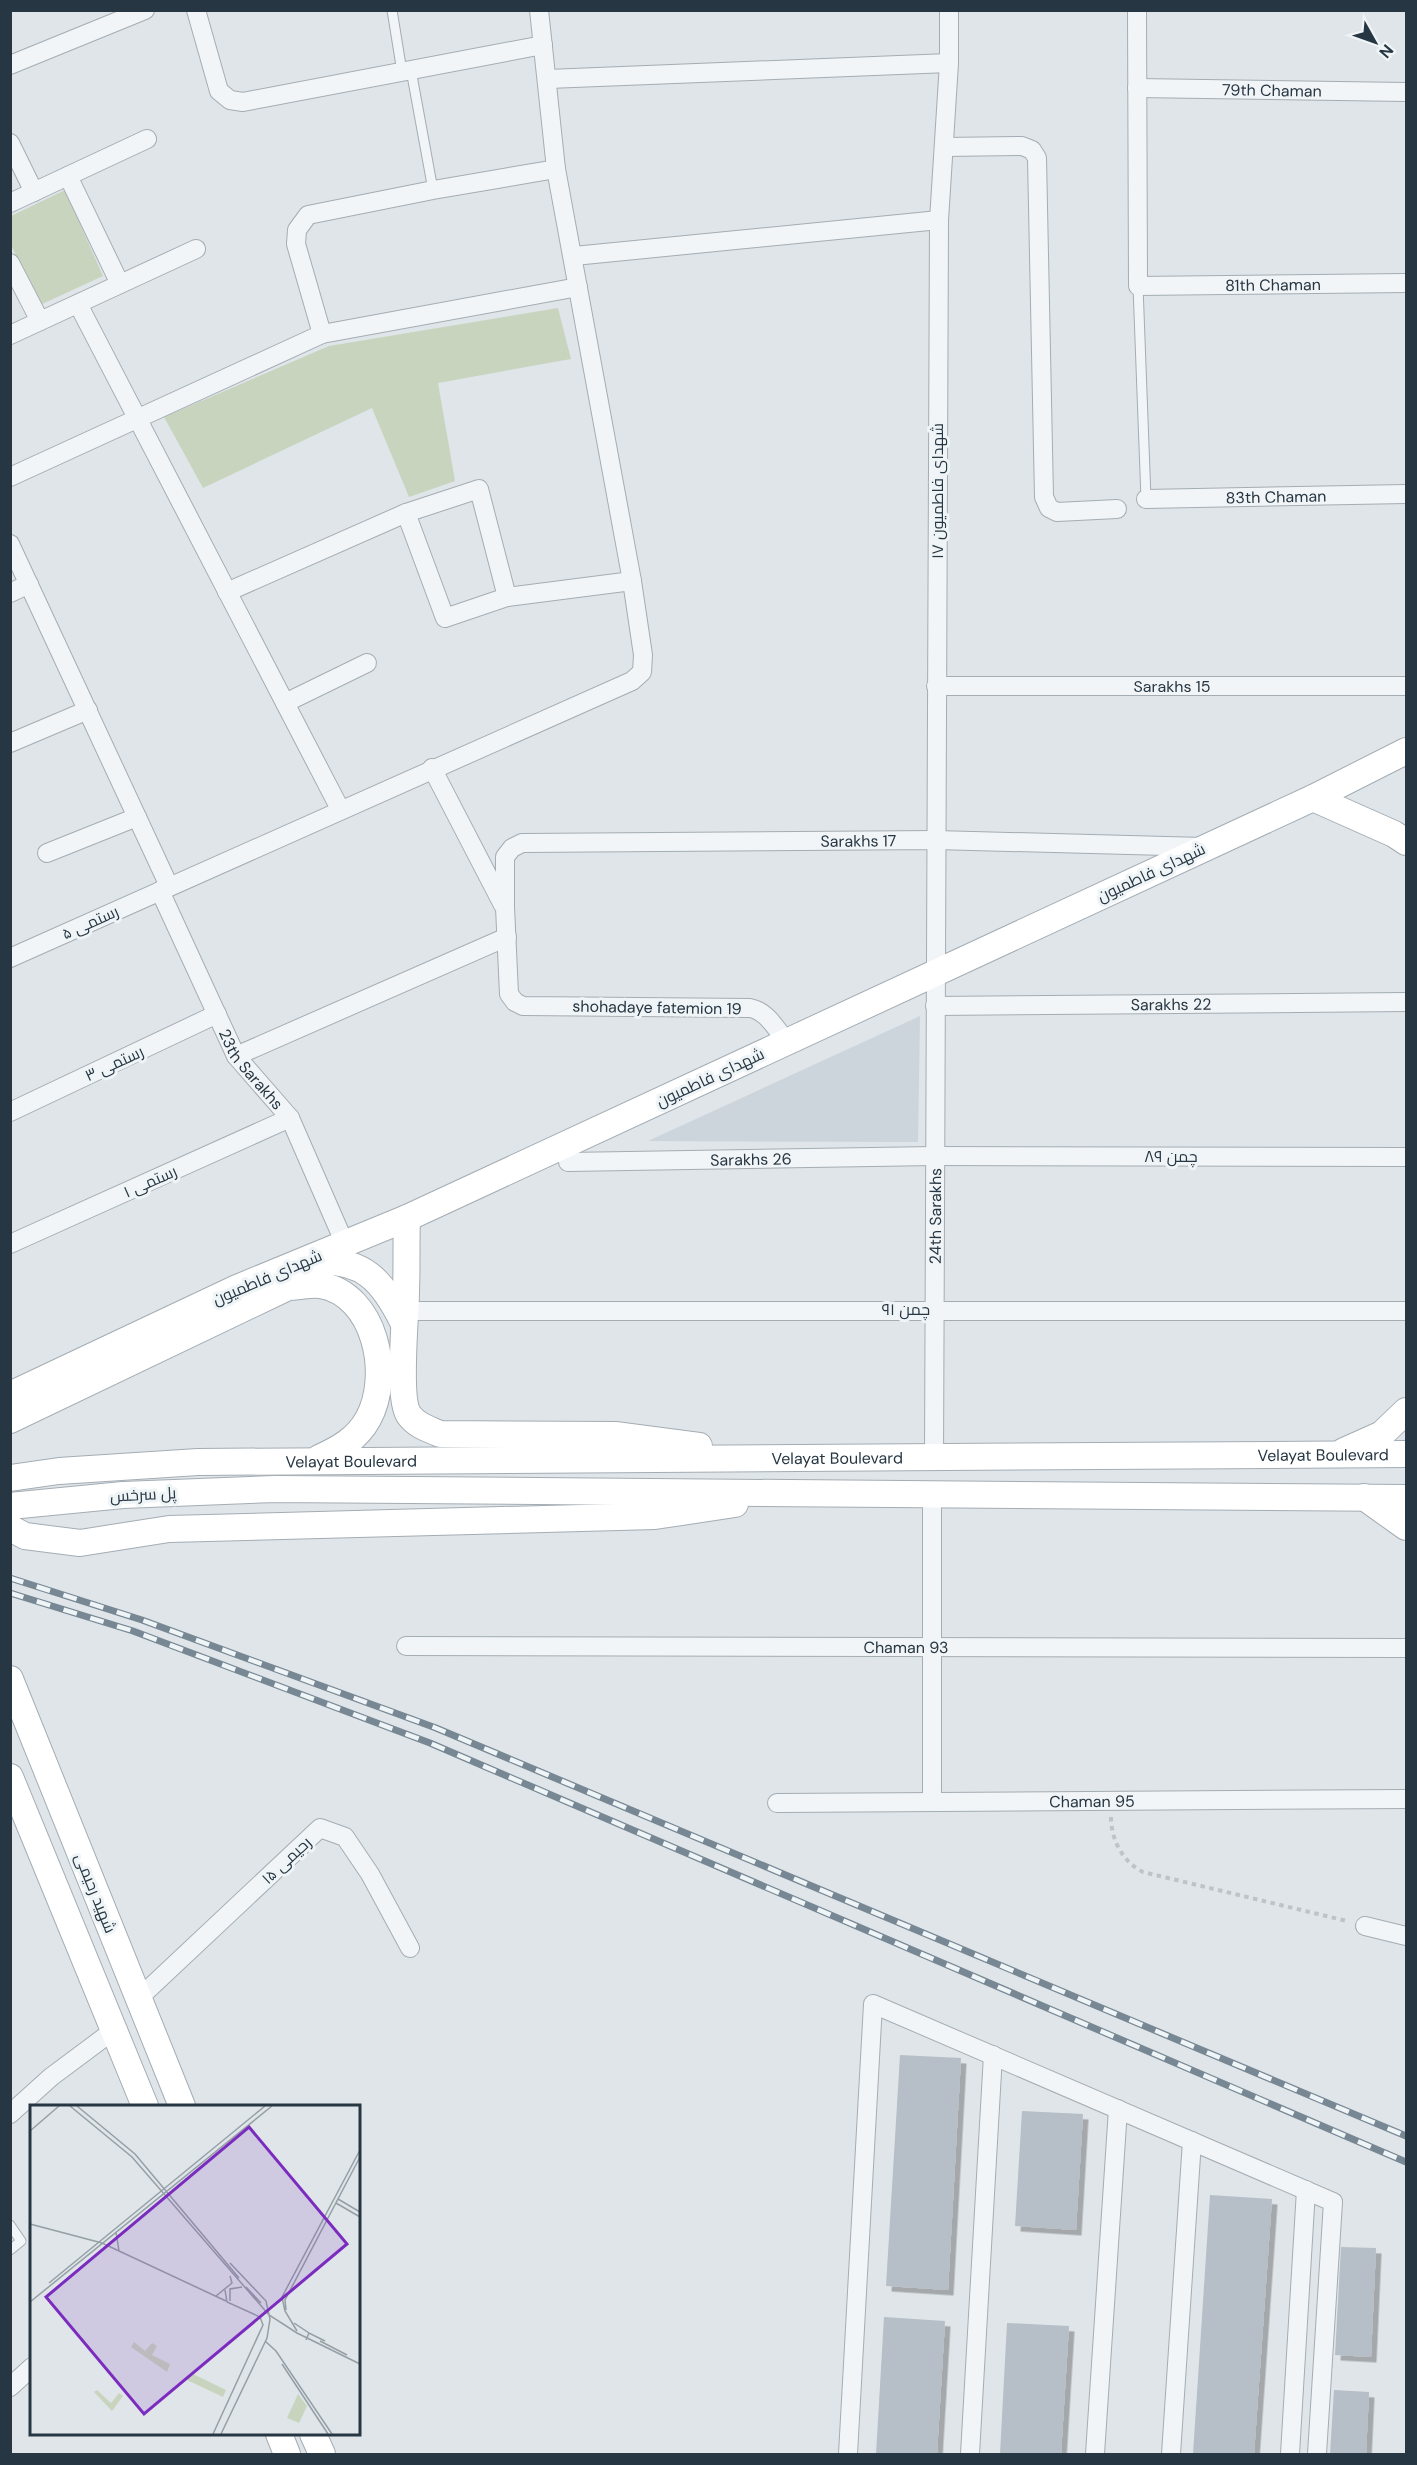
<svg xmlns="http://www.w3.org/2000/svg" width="1417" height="2465" font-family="'DM Sans',Cairo,sans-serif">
<defs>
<filter id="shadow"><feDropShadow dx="5.5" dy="5.5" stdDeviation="0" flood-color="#0004"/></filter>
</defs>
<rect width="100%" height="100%" fill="#dfe5e9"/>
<path fill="#cdd5dc" d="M920,1016L918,1142L648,1141Z"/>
<g fill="#c9d4bf">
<path d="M65,190L103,276L40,305L11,245V216Z"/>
<path d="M558,308L571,359L438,383L455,481L409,497L372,408L203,488L164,417L329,346Z"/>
</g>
<g fill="#b6bfc7" filter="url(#shadow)">
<path d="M900,2055L961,2058L948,2290L886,2286Z"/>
<path d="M1022,2111L1083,2114L1076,2230L1015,2226Z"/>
<path d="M1210,2195L1272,2199L1254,2454H1193Z"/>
<path d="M1341,2247L1376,2248L1371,2357L1335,2355Z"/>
<path d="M884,2317L945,2321L937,2454H876Z"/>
<path d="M1007,2323L1069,2326L1061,2454H1000Z"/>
<path d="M1334,2390L1369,2392L1366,2454H1330Z"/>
</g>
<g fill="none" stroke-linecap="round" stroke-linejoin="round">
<g stroke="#a4adb4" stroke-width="11">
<g id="lane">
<path d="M392,10L402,72"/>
<path d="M411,70L433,190"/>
<path d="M1138,286L1146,499"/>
<path d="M10,2225L21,2241L10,2250"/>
</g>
</g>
<g stroke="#a4adb4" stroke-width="20">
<g id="street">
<path d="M196,10L219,91L230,100L243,102L543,45"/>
<path id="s1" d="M1137,10L1138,286L1406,283"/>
<path d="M10,65L145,10"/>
<path d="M548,79L949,63"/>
<path id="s2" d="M1137,88L1406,92"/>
<path d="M10,143L34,192"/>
<path d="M944,147L1022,146L1032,150L1037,158L1044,497L1049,508L1057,512L1117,509"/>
<path d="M68,176L120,284"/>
<path d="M10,203L147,139"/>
<path d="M574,256L939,220"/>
<path d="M10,263L40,321"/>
<path d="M78,304L340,809"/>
<path d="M322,334L296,244L297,230L308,215L433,190L556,169"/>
<path d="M10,335L196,249"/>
<path d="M10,477L322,334L578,287"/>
<path id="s3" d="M1146,499L1406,494"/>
<path d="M406,513L445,618L507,597L632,581"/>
<path d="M10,544L169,886"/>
<path d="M227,592L406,513L479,489L507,597"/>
<path d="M10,593L29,584"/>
<path id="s4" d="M936,686H1406"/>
<path d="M285,703L367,663"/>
<path d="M10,743L88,710"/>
<path d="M432,768L503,905"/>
<path d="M47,853L137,817"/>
<path id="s5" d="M160,891L236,1056L290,1118L345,1244"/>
<path d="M10,958L632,681L642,672L643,655L632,581L556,169L539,10"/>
<path id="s6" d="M935,1006L1406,1002"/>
<path id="s7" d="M786,1041C776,1029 767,1011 750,1008L523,1006L515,1002L509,994L505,907V857L512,848L522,843L936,840L1204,847"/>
<path d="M236,1056L507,937"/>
<path d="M10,1112L217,1014"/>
<path id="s8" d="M568,1162L935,1156L1406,1157"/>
<path d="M10,1244L290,1118"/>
<path d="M405,1311H1406"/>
<path id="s9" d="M934,1459L939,220L949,63V10"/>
<path id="s10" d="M406,1646L1406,1648"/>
<path d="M932,1802V1494"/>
<path id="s11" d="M777,1803L1406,1799"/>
<path d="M1365,1926L1406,1936"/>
<path d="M138,1999L320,1828L345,1837L370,1874L410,1948"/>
<path d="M10,2114L51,2077L114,2030"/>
<path d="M10,2387L32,2367"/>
<path d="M848,2454L873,2004L1333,2202L1317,2454"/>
<path d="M970,2454L993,2055"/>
<path d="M1095,2454L1118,2109"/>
<path d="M1171,2454L1192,2141"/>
<path d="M1290,2454L1306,2190"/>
</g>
</g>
<g stroke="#a4adb4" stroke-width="28">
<g id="secondary">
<path d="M1313,798L1394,834L1406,842"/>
<path d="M407,1218C406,1243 407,1267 406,1292C406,1315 397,1398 409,1415C417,1426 429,1429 440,1434L615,1435L699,1446"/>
<path d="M314,1262C363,1258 383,1281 403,1322"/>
<path d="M10,1395L237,1288L407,1218L1313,798L1406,751"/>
<path d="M10,1420L288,1287C298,1287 310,1284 320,1285C376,1294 392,1376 368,1419C357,1439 339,1449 319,1458"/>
<path d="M1344,1451L1382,1434L1406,1411"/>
<path id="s12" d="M10,1478L59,1471L198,1462L1406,1454"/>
<path d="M1364,1497L1406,1527"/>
<path d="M10,1506L123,1495L275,1489L1406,1498"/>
<path d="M10,1528L25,1536L80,1543L169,1529L655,1516L735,1504"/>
<path d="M10,1679L182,2106"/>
<path d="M10,1777L145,2106"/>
<path d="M279,2434L287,2454"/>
<path d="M313,2434L322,2454"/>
</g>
</g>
<path stroke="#bdc3c8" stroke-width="4" stroke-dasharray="4.5 4.5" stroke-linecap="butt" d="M1111,1817C1111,1840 1123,1862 1143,1872L1347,1921"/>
<use href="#lane" stroke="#f2f5f7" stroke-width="9"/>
<use href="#street" stroke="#f2f5f7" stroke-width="18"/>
<use href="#secondary" stroke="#fff" stroke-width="26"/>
<g stroke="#778894" stroke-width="7">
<g id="rail">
<path d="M10,1578L142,1620L436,1728L1406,2136"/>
<path d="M10,1593L133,1631L430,1743L1406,2162"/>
</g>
</g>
<use href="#rail" stroke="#eff4f7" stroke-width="4.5" stroke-dasharray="14" stroke-linecap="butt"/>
</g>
<g text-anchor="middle" stroke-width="6" stroke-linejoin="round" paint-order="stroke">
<g font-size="16" fill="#263642" stroke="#eff4f7">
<text dy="6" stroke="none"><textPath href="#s2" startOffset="135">79th Chaman</textPath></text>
<text dy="6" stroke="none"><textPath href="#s1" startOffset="411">81th Chaman</textPath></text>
<text transform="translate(937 491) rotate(-90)" y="6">شهدای فاطمیون ۱۷</text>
<text dy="6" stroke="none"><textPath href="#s3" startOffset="130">83th Chaman</textPath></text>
<text dy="6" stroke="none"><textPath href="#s4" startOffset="236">Sarakhs 15</textPath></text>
<text dy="6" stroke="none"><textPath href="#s7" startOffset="792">Sarakhs 17</textPath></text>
<text transform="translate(1151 872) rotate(-25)" y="6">شهدای فاطمیون</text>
<text transform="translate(90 922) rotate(-24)" y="6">رستمی ۵</text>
<text dy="6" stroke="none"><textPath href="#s6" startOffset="236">Sarakhs 22</textPath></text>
<text transform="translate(657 1007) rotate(1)" y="6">shohadaye fatemion 19</text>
<text transform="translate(114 1063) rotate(-25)" y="6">رستمی ۳</text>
<text dy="6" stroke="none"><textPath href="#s5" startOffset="201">23th Sarakhs</textPath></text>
<text transform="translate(710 1077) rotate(-25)" y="6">شهدای فاطمیون</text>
<text x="1171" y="1162">چمن ۸۹</text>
<text dy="6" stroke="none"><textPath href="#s8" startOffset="183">Sarakhs 26</textPath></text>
<text transform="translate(150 1181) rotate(-24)" y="6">رستمی ۱</text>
<text dy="6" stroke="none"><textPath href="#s9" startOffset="243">24th Sarakhs</textPath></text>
<text transform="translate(267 1277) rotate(-23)" y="6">شهدای فاطمیون</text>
<text x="906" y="1315">چمن ۹۱</text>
<text dy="6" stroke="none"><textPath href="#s12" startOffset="1314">Velayat Boulevard</textPath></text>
<text dy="6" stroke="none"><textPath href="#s12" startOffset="828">Velayat Boulevard</textPath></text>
<text dy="6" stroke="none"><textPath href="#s12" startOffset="342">Velayat Boulevard</textPath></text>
<text transform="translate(143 1494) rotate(-3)" y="6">پل سرخس</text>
<text dy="6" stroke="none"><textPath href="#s10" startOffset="500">Chaman 93</textPath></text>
<text dy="6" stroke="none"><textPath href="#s11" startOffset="315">Chaman 95</textPath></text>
<text transform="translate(286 1860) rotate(-43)" y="6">رحیمی ۱۵</text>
<text transform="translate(96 1893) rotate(68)" y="6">شهید رحیمی</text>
</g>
</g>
<g transform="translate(30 2105)">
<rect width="330" height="330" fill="#dfe5e9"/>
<path d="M104,237L115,246L122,238L127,241L122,250L140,259L137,267L101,242ZM161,268L196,285L193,292L157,275ZM67,285L81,298L89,288L93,291L82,306L64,287ZM268,289L277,301L269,318L257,313Z" fill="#c9d4bf"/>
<path fill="none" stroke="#959fa6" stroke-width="1.5" d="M40,1L102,52L239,210L267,228L330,259M47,1L105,49L209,173M0,26L29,1M308,94L330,107M306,98L330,112M0,119L72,138L196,196M86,127L89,146M19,178L235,1M216,182L231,198M186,191L202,178L200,171M200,196V184L212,182M0,197L242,1M256,205L255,195L330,52M264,218L279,228M267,226L255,206L252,192L330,45M276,235L279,228L295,236M235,236L246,246L302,329M290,236L317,250M252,259L298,329M183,329L233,220L230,212L197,197L195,185M191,329L237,233L240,214L236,196L200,158"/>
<path fill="#7b2cbf" fill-opacity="0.15" stroke="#7b2cbf" stroke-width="3" d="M219,22L317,139L114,309L16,192Z"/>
<rect width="330" height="330" fill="none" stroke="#263642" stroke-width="3"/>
</g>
<rect width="1417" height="2465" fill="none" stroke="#263642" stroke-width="24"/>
<g transform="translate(1375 42) rotate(130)" stroke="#eff4f7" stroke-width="4.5" paint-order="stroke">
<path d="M0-4.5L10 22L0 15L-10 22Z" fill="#263642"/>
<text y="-9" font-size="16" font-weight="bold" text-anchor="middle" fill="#263642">N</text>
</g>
</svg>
